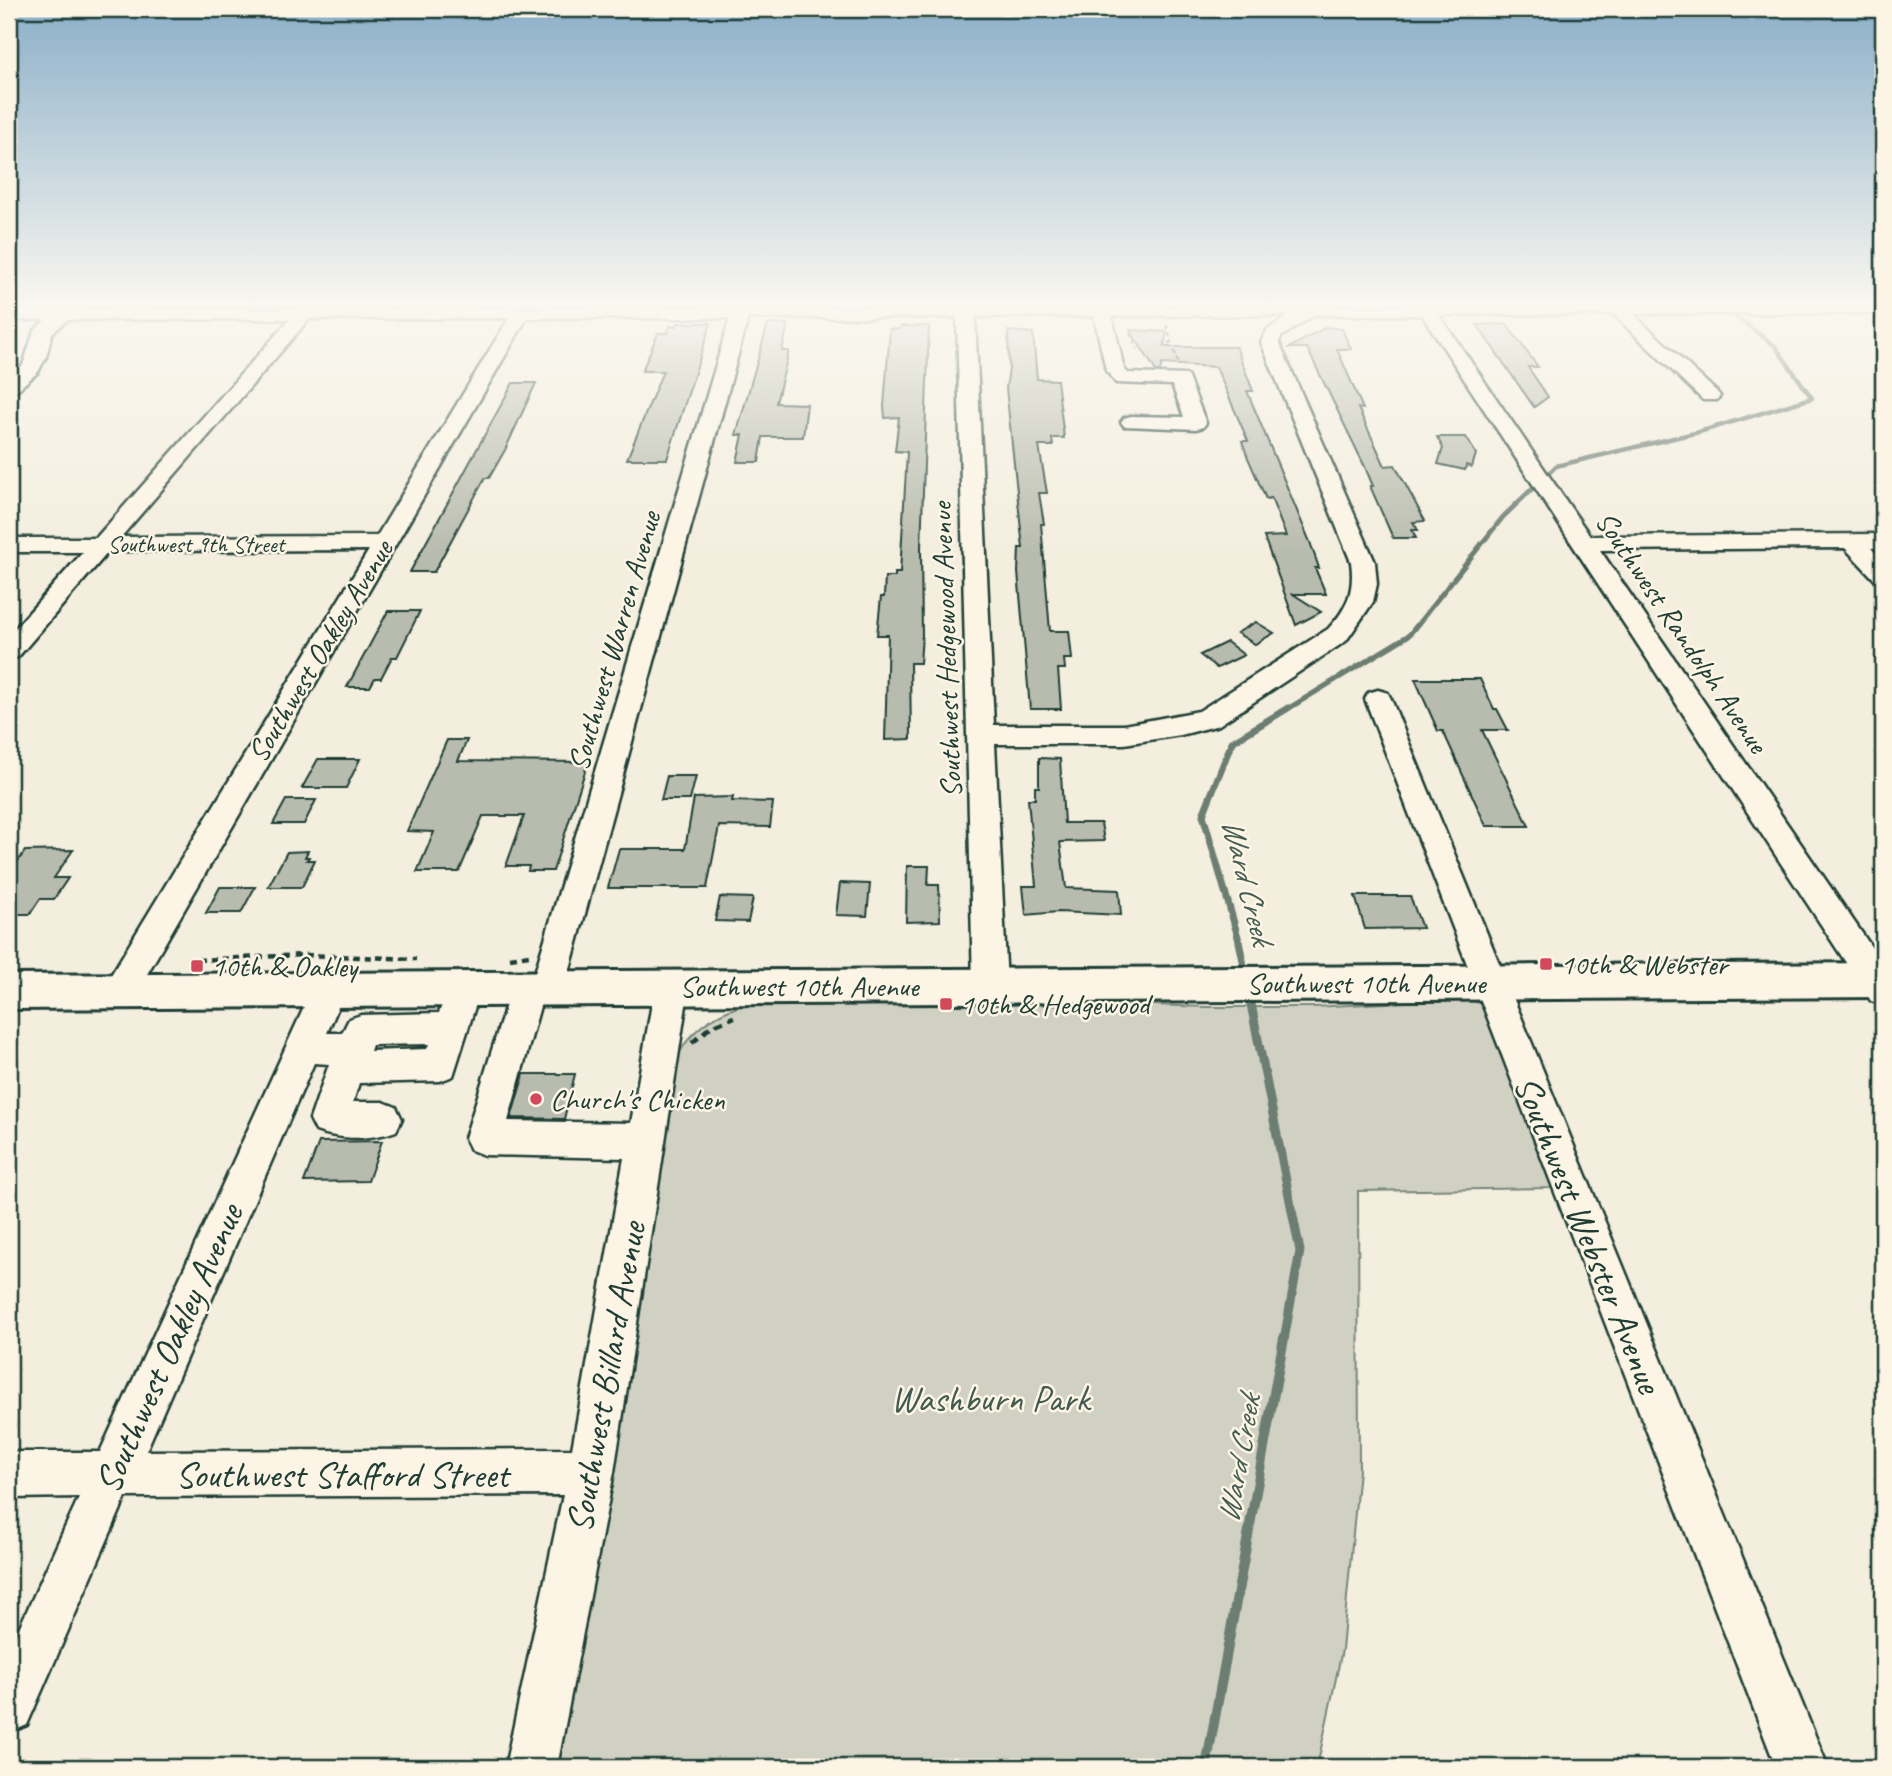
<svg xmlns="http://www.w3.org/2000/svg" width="1892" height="1776" font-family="Caveat,sans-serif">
<rect width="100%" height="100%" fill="#f3eede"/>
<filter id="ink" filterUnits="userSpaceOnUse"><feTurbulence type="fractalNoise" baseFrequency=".0143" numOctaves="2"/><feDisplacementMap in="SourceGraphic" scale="14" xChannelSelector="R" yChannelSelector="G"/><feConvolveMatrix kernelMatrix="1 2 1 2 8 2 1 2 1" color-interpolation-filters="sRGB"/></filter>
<g filter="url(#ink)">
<path fill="#d0d1c2" stroke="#78877b" stroke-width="2" d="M1460,999L1480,1003L1491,1017L1553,1188L1358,1191L1359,1470L1342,1650L1317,1767H546L672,1071C684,1032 713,1012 752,1003L1072,1002L1207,1007H1313Z"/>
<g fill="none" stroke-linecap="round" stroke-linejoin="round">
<path stroke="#6c7d72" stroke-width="4.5" d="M1536,486L1556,466L1699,432L1812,398L1775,346L1726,309"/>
<path stroke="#6c7d72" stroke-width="5" d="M1286,710L1409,635L1503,517L1537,484"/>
<path stroke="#6c7d72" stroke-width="7" d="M1246,975L1238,937L1203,815L1232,742L1288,708"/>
<path stroke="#6c7d72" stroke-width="9" d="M1249,994L1300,1251L1284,1340"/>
<path stroke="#6c7d72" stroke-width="10" d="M1206,1767L1284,1338"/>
</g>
<g fill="#b8bcae" stroke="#1f3d34" stroke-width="2">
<path d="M678,323H711L667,459H627L663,371H642L658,333H668L670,326H677Z"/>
<path d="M768,324H788L782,351H789L776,403L807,404L803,437H763L759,462H737L743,435H736Z"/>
<path d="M1499,324L1507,325L1538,367H1528L1548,397L1534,407L1477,325Z"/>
<path d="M901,326H929L921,548L922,635L920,663H910L911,739L885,740L888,635H877L881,597H884L885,577H895V573H900L907,452L895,451L899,417L885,418L884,406L890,329H900Z"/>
<path d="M1326,327L1342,329L1351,349H1337L1363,409L1358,408L1385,466L1395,465L1425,521L1413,522L1418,530H1412L1416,538H1393L1370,486H1373L1365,467L1307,348H1289Z"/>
<path d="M1130,330L1167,332L1164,347H1236L1253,391H1247L1310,542L1319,568H1315L1326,594H1293L1321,612L1296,625L1264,537L1286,536L1271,498L1266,499L1248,458L1242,441H1248L1216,367L1162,364L1160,371H1156Z"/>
<path d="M1008,331L1033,333L1037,379L1057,380L1064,438H1052L1053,446H1039L1047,493H1039L1044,524H1041L1050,631H1069L1072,659H1064L1065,669H1058L1061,709H1030L1018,572L1019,548H1023L1006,388L1009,369Z"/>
<path d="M513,383H536L505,450L489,478H485L434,572H410Z"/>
<path d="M1437,437H1466L1476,454L1472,467L1466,465L1465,470L1438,464L1443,448Z"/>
<path d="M388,611H420L397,657H392L381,678H375L370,687H347Z"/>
<path d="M1256,622L1274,633L1255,644L1237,633Z"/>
<path d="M1227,642L1244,655L1217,668L1200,655Z"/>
<path d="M1415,679H1480L1494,709H1497L1508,730H1482L1529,826H1486L1443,731H1438Z"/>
<path d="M447,740H467L458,761L588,762L553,871H528L529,866H506L524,816H483L459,872H417L434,832L407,831Z"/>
<path d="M1039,758L1060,759L1064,823H1101L1104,841L1060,842L1066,888L1119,890L1121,915L1058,912L1026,915L1023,886H1036L1028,799H1035V787H1039Z"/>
<path d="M318,759H360L346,788H302Z"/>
<path d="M667,776H696L690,800H661Z"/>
<path d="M733,797L732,801L773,802L770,827L719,826L707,888H608L619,849H685L694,798Z"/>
<path d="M286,800H316L304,824H273Z"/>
<path d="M73,850L54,878H68L54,899H40L30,914H9V874L25,851Z"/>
<path d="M308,851L305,857H309L307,860H315L302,887H268L287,852Z"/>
<path d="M907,866H929L928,885H939L940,921L906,922Z"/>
<path d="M840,883L870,884L867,916L836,915Z"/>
<path d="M220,887H255L241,913H206Z"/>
<path d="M1355,896H1410L1422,928L1365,929Z"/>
<path d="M720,897L753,898L748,922L715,921Z"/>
<path d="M524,1074H575L564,1119L511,1118Z"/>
<path d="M382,1141L368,1181L304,1182L319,1142Z"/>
</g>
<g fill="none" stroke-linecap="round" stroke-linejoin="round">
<g stroke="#1f3d34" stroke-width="5">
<g id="minor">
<path d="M64,305H76L78,309H299L302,305H320L318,309L1883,305V313L1633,314L1717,392L1720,396L1717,400H1703L1613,314L1439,315L1590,536L1883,534V548H1871L1883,561V582L1875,580L1845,548L1600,550L1883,964V1005L1871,1001L1422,315H1314L1281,337L1279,342L1375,562L1377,584L1373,602L1346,641L1219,725L1181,735L1124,744H995L1007,985L1002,995L990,999L978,995L973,985L957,317L748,318L565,987L560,997L548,1001L542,999L508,1121L631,1123L655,986L660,976L672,972L684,976L689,986L614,1472L557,1767H505L563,1495L126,1497L27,1725L9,1733V1650L79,1497L9,1498V1452H100L317,979L329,975L341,979L346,989L327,1033H342L349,1019L361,1015L439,1013L452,978L464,974L476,978L481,988L453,1076L440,1081L359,1083L353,1102H383L396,1107L402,1119L396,1131C373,1140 339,1140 316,1131L310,1119L329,1064L314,1063L146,1451L572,1449L624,1158L484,1155L471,1150L465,1138L511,988L516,978L528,974L534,976L730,318H527L132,1000L120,1004L108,1000L103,990L108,980L369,550L109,551L18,657L9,659V635L83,552H9V538H96L290,319L67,320L52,333L46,357L38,372L16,391L9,393V377L23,365L34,331L45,320H9V310H59ZM1290,315L1267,330L1261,342L1351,562C1355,591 1347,609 1328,629L1199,711L1124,725H994L975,317L1094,316L1106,370L1116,383L1172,385L1184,417L1131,416L1124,418L1121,422L1124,426L1196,429L1203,427L1206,423L1187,375L1128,373L1124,369L1112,316ZM509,318L377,536L121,537L309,319ZM429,1044L427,1049L370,1051L372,1045Z"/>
<path d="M1378,690L1388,693L1391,699L1828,1767H1776L1365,699L1368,693Z"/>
</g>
</g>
<g stroke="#1f3d34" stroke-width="6">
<path id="major" d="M1883,963V997L9,1009V975Z"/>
</g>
<g stroke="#1f3d34" stroke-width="2.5" stroke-dasharray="4.5 3.5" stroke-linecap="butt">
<path d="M1167,325L1171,342L1167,343L1175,353L1178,365"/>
<path d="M1130,333L1137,349"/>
</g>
<g stroke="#1f3d34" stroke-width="4.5" stroke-dasharray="7 5" stroke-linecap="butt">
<path d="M510,958L529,955"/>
<path d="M197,960L303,955L416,959"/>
</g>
<path stroke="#1f3d34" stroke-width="5" stroke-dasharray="9 6" stroke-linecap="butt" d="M692,1043L710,1027L734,1017"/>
<use href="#minor" fill="#fcf5e5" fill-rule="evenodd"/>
<use href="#major" fill="#fcf5e5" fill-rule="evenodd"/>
</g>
</g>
<linearGradient id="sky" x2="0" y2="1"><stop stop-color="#8bafc9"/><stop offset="0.55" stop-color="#faf7f0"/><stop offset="1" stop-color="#faf7f0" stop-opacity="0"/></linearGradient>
<rect width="1892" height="554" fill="url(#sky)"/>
<g fill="#d1495b" stroke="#fcf5e5" stroke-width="2.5">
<rect x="1539" y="957" width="14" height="14" rx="3.5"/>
<rect x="190" y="959" width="14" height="14" rx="3.5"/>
<rect x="939" y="997" width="14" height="14" rx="3.5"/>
<circle cx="536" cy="1099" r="7"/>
</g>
<g text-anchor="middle" stroke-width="5" stroke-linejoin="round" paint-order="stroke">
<g font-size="24" fill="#1f3d34" stroke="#fcf5e5">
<text x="196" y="552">Southwest 9th Street</text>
</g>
<g font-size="30" fill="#1f3d34" stroke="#fcf5e5">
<text transform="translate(1682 632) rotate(56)" y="10">Southwest Randolph Avenue</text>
<text transform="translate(614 641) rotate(-74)" y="10">Southwest Warren Avenue</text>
<text transform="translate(946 650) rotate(-92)" y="10">Southwest Hedgewood Avenue</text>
<text transform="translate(320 651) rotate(-59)" y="10">Southwest Oakley Avenue</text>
<text x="1366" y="993">Southwest 10th Avenue</text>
<text x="799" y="996">Southwest 10th Avenue</text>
</g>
<g font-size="30" fill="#1f3d34" stroke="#fcf5e5" text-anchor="start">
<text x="1560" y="974">10th &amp; Webster</text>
<text x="211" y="976">10th &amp; Oakley</text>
<text x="960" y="1014">10th &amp; Hedgewood</text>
<text x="550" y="1109">Church's Chicken</text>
</g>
<g font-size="32" font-style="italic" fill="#465d53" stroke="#fcf5e5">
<text transform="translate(1248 881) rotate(76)" y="11">Ward Creek</text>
<text transform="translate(1238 1459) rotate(-80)" y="11">Ward Creek</text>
</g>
<g font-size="37" fill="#1f3d34" stroke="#fcf5e5">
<text transform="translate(1589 1234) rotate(68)" y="13">Southwest Webster Avenue</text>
<text transform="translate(168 1348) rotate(-66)" y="13">Southwest Oakley Avenue</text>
<text transform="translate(605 1377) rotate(-80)" y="13">Southwest Billard Avenue</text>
<text x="342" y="1487">Southwest Stafford Street</text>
</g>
<g font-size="37" fill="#425b50" stroke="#fcf5e5">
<text x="990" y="1411">Washburn Park</text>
</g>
</g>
<rect width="1892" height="1776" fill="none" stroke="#fcf5e5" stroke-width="35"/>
<rect x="18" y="18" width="1857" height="1741" fill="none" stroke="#1f3d34" stroke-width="2.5" filter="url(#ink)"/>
</svg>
